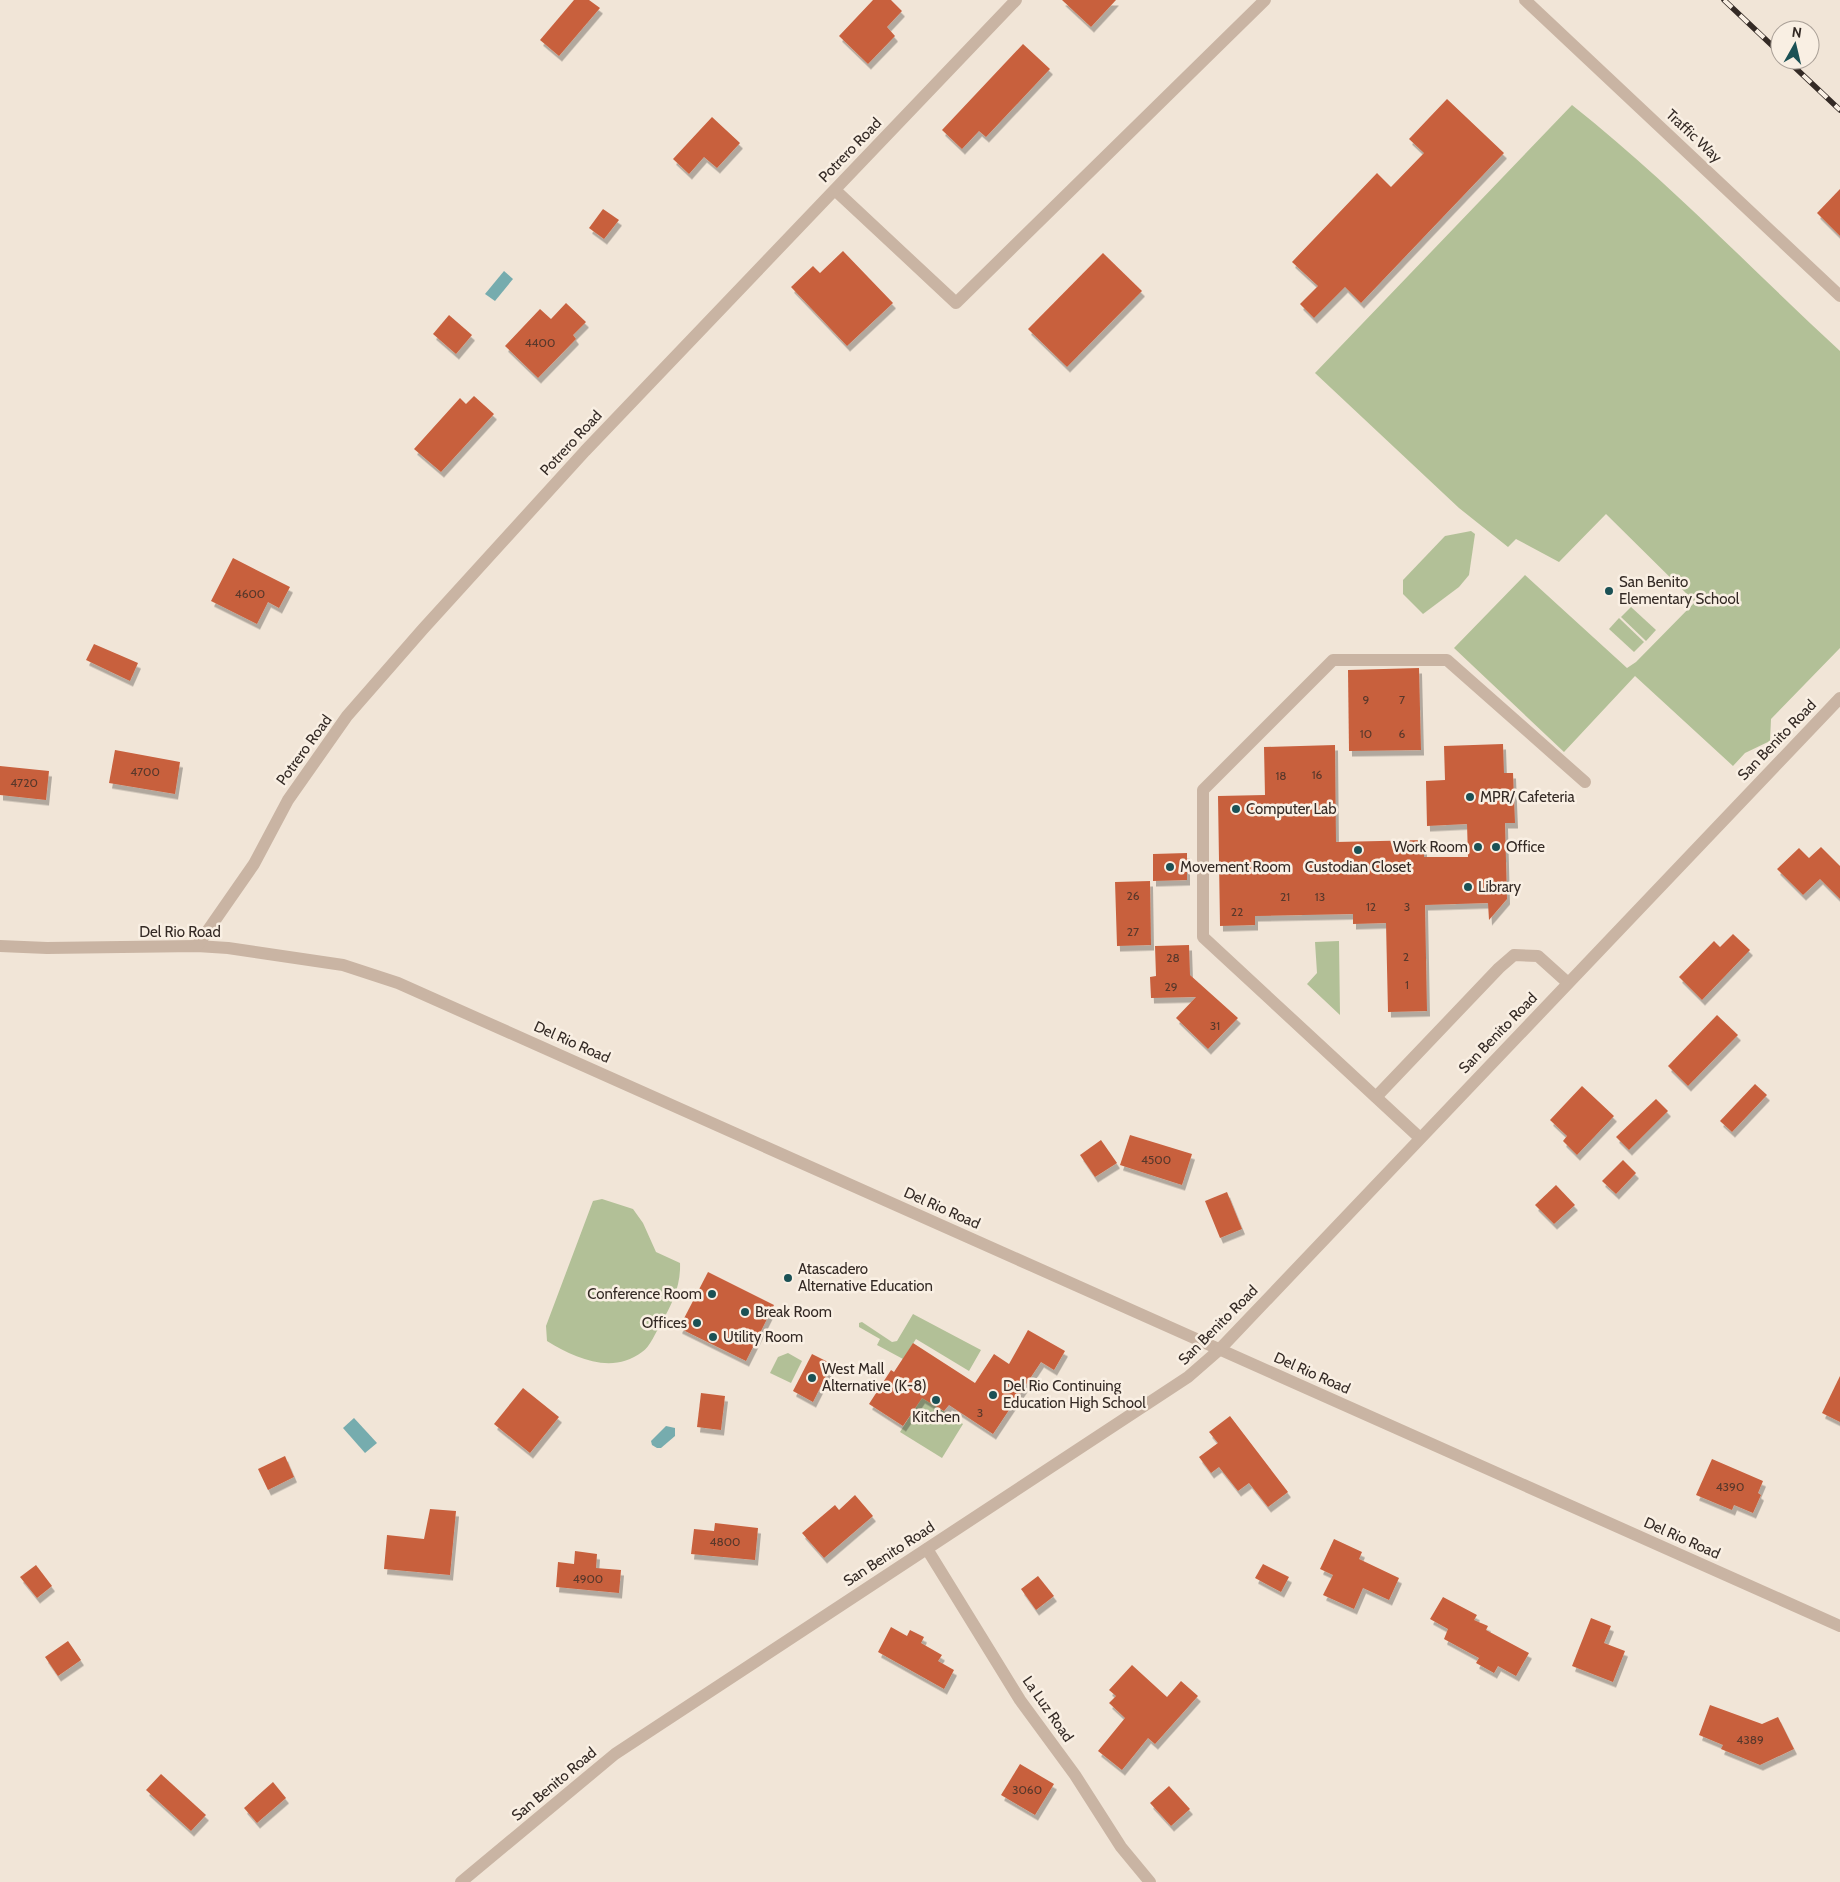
<svg xmlns="http://www.w3.org/2000/svg" width="1840" height="1882" font-family="Cabin,sans-serif">
<defs>
<filter id="shadow"><feDropShadow dx="3" dy="5.5" stdDeviation="0" flood-color="#0004"/></filter>
</defs>
<rect width="100%" height="100%" fill="#f1e5d7"/>
<g fill="#b2c097">
<path d="M1572,105C1667,180 1751,269 1840,351V648L1771,719L1770,741L1745,753L1733,766L1635,676L1564,752L1454,648L1525,575L1627,668L1636,662L1695,602L1606,514L1559,562L1516,539L1508,547L1459,508L1315,373Z"/>
<path d="M1471,531L1475,534L1469,575L1459,587L1423,614L1403,594V580L1445,536Z"/>
<path d="M1631,607L1656,630L1646,641L1621,617Z"/>
<path d="M1619,618L1644,642L1634,652L1609,629Z"/>
<path d="M1339,941L1340,1015L1307,984L1317,973L1315,942Z"/>
<path d="M602,1199L633,1209L643,1223L656,1252L680,1263C681,1285 672,1305 661,1323C656,1332 650,1347 642,1352C612,1375 575,1358 547,1341L546,1326L593,1201Z"/>
<path d="M913,1314L981,1350L969,1371L916,1339L903,1359L877,1345L880,1339L859,1327V1323L862,1322L892,1342L897,1341Z"/>
<path d="M788,1353L802,1361L791,1383L770,1373L778,1357Z"/>
<path d="M922,1397L963,1424L942,1458L900,1432Z"/>
</g>
<g fill="#76acae">
<path d="M504,271L513,279L495,301L485,294Z"/>
<path d="M354,1418L377,1443L365,1453L343,1428Z"/>
<path d="M666,1426L675,1428V1436L661,1448H657L652,1445L651,1441Z"/>
</g>
<g fill="#c8603e" filter="url(#shadow)">
<path d="M574,0H589L600,8L559,56L540,40Z"/>
<path d="M873,0H891L902,11L887,27L895,36L868,64L839,36Z"/>
<path d="M1062,0H1116L1091,27Z"/>
<path d="M1023,44L1050,69L986,137L979,131L962,149L942,130Z"/>
<path d="M1447,99L1504,153L1361,303L1345,287L1314,318L1300,304L1318,286L1292,262L1377,173L1391,187L1424,153L1409,139Z"/>
<path d="M712,117L740,143L717,168L704,157L689,174L673,159Z"/>
<path d="M1840,189V236L1817,213Z"/>
<path d="M603,209L619,220L604,239L589,228Z"/>
<path d="M843,251L893,303L847,346L791,287L813,266L820,273Z"/>
<path d="M1103,253L1142,291L1067,367L1028,329Z"/>
<path d="M566,303L586,322L573,335L576,339L538,378L505,346L540,309L551,319Z"/>
<path d="M449,315L472,335L456,354L433,334Z"/>
<path d="M474,396L494,414L441,472L414,449L460,398L466,404Z"/>
<path d="M233,558L290,587L279,608L268,602L257,624L211,601Z"/>
<path d="M94,644L138,663L130,681L86,660Z"/>
<path d="M1419,668L1421,750L1349,751L1348,670Z"/>
<path d="M1503,744L1504,773H1513L1515,823H1505L1507,899L1489,920L1488,903L1425,905L1427,1011L1388,1012L1386,923L1353,924V914L1255,916V925L1220,926L1218,796L1265,795L1264,747L1335,745L1336,842L1424,840V857H1468L1467,824L1427,826L1426,781L1445,780L1444,746Z"/>
<path d="M115,750L180,762L175,794L109,783Z"/>
<path d="M0,766L49,771L46,800L0,795Z"/>
<path d="M1821,847L1840,866V899L1820,879L1803,895L1777,869L1799,848L1809,858Z"/>
<path d="M1187,853V880L1153,881V854Z"/>
<path d="M1150,881L1151,945L1117,946L1115,882Z"/>
<path d="M1733,934L1750,950L1702,1000L1679,977L1714,941L1720,947Z"/>
<path d="M1189,945L1190,975L1238,1018L1208,1049L1176,1018L1196,997L1151,998L1150,977L1156,976L1155,946Z"/>
<path d="M1717,1015L1738,1035L1688,1086L1668,1066Z"/>
<path d="M1755,1084L1767,1095L1732,1132L1720,1121Z"/>
<path d="M1582,1086L1614,1116L1577,1155L1563,1141L1567,1136L1550,1120Z"/>
<path d="M1656,1099L1668,1111L1629,1150L1616,1137Z"/>
<path d="M1130,1135L1192,1154L1182,1185L1120,1165Z"/>
<path d="M1101,1140L1117,1163L1095,1177L1080,1155Z"/>
<path d="M1623,1160L1636,1173L1616,1194L1602,1181Z"/>
<path d="M1556,1185L1575,1205L1554,1224L1535,1205Z"/>
<path d="M1227,1192L1242,1229L1220,1238L1205,1201Z"/>
<path d="M708,1272L774,1305L746,1361L679,1328Z"/>
<path d="M1028,1330L1065,1351L1054,1370L1041,1362L993,1434L949,1405L944,1411L922,1398L903,1426L869,1404L891,1370L894,1372L913,1343L975,1383L994,1354L1009,1364Z"/>
<path d="M812,1354L832,1364L813,1402L793,1391Z"/>
<path d="M1840,1376V1422L1822,1413Z"/>
<path d="M523,1388L559,1417L530,1453L494,1424Z"/>
<path d="M701,1393L725,1396L721,1430L697,1427Z"/>
<path d="M1230,1416L1288,1492L1268,1507L1249,1483L1238,1491L1219,1467L1211,1473L1199,1457L1218,1443L1209,1432Z"/>
<path d="M285,1456L294,1477L268,1490L258,1469Z"/>
<path d="M1712,1459L1763,1481L1758,1493L1761,1495L1753,1513L1734,1505L1732,1510L1696,1495Z"/>
<path d="M855,1495L873,1516L824,1558L802,1533L835,1505L839,1510Z"/>
<path d="M430,1509L456,1511L450,1575L384,1569L387,1535L424,1539Z"/>
<path d="M715,1523L758,1528L755,1560L691,1554L694,1529L714,1531Z"/>
<path d="M1334,1539L1362,1552L1359,1559L1399,1578L1389,1600L1363,1588L1354,1609L1323,1595L1333,1575L1320,1569Z"/>
<path d="M575,1551L597,1554L596,1568L621,1570L619,1593L556,1587L558,1562L574,1564Z"/>
<path d="M1263,1564L1289,1577L1281,1592L1255,1578Z"/>
<path d="M36,1565L52,1586L37,1598L20,1577Z"/>
<path d="M1038,1576L1054,1596L1036,1610L1021,1589Z"/>
<path d="M1443,1597L1477,1615L1474,1620L1488,1626L1486,1630L1529,1653L1516,1676L1498,1666L1494,1673L1476,1663L1479,1658L1444,1639L1448,1629L1430,1619Z"/>
<path d="M1591,1618L1611,1626L1604,1643L1625,1651L1613,1682L1572,1666Z"/>
<path d="M891,1627L907,1636L910,1630L924,1637L921,1643L942,1655L938,1661L954,1670L944,1689L878,1652Z"/>
<path d="M68,1641L81,1660L58,1676L45,1657Z"/>
<path d="M1132,1665L1167,1697L1181,1681L1198,1696L1155,1744L1148,1738L1122,1770L1098,1751L1125,1718L1109,1703L1116,1696L1109,1690Z"/>
<path d="M1710,1705L1762,1724L1778,1717L1794,1749L1760,1765L1721,1749L1723,1745L1699,1735Z"/>
<path d="M1020,1764L1054,1784L1035,1815L1001,1795Z"/>
<path d="M161,1774L206,1815L191,1831L146,1790Z"/>
<path d="M273,1782L286,1798L257,1823L244,1808Z"/>
<path d="M1169,1786L1190,1809L1171,1826L1150,1803Z"/>
</g>
<g fill="none" stroke-linecap="round" stroke-linejoin="round">
<g stroke="#c9b4a3" stroke-width="12">
<path d="M1525,0L1840,296"/>
<path d="M835,190L956,303L1265,0"/>
<path d="M0,946L47,948L197,946L228,948L343,965L398,983L1840,1626"/>
<path d="M197,946L254,864L288,800L347,716L423,629L585,451L1016,0"/>
<path d="M1376,1097L1499,968L1514,955L1538,956L1568,983"/>
<path d="M1420,1138L1203,937V790L1333,660H1447L1585,782"/>
<path d="M927,1549L1020,1700L1075,1775L1121,1847L1150,1882"/>
<path d="M461,1882L615,1754L1188,1377L1219,1350L1840,698"/>
</g>
<g stroke="#342a25" stroke-width="5.5">
<g id="rail">
<path d="M1724,0L1780,53"/>
<path d="M1787,60L1840,110"/>
</g>
</g>
<use href="#rail" stroke="#f9efe3" stroke-width="4" stroke-dasharray="11" stroke-linecap="butt"/>
</g>
<g fill="#1b5155" stroke="#f9efe3" stroke-width="2">
<circle cx="1609" cy="591" r="5"/>
<circle cx="1470" cy="797" r="5"/>
<circle cx="1236" cy="809" r="5"/>
<circle cx="1478" cy="847" r="5"/>
<circle cx="1496" cy="847" r="5"/>
<circle cx="1358" cy="850" r="5"/>
<circle cx="1170" cy="867" r="5"/>
<circle cx="1468" cy="887" r="5"/>
<circle cx="788" cy="1278" r="5"/>
<circle cx="712" cy="1294" r="5"/>
<circle cx="745" cy="1312" r="5"/>
<circle cx="697" cy="1323" r="5"/>
<circle cx="713" cy="1337" r="5"/>
<circle cx="812" cy="1378" r="5"/>
<circle cx="993" cy="1395" r="5"/>
<circle cx="936" cy="1400" r="5"/>
</g>
<g text-anchor="middle" stroke-width="5" stroke-linejoin="round" paint-order="stroke">
<g font-size="12" fill="#59382b">
<text x="540" y="347">4400</text>
<text x="250" y="598">4600</text>
<text x="1366" y="704">9</text>
<text x="1402" y="704">7</text>
<text x="1366" y="738">10</text>
<text x="1402" y="738">6</text>
<text x="145" y="776">4700</text>
<text x="1317" y="779">16</text>
<text x="1281" y="780">18</text>
<text x="24" y="787">4720</text>
<text x="1133" y="900">26</text>
<text x="1285" y="901">21</text>
<text x="1320" y="901">13</text>
<text x="1371" y="911">12</text>
<text x="1407" y="911">3</text>
<text x="1237" y="916">22</text>
<text x="1133" y="936">27</text>
<text x="1406" y="961">2</text>
<text x="1173" y="962">28</text>
<text x="1407" y="989">1</text>
<text x="1171" y="991">29</text>
<text x="1215" y="1030">31</text>
<text x="1156" y="1164">4500</text>
<text x="980" y="1417">3</text>
<text x="1730" y="1491">4390</text>
<text x="725" y="1546">4800</text>
<text x="588" y="1583">4900</text>
<text x="1750" y="1744">4389</text>
<text x="1027" y="1794">3060</text>
</g>
<g font-size="15" fill="#342a25" stroke="#f9efe3">
<text transform="translate(1694 136) rotate(43)" y="5">Traffic Way</text>
<text transform="translate(850 150) rotate(-46)" y="5">Potrero Road</text>
<text transform="translate(571 443) rotate(-47)" y="5">Potrero Road</text>
<text transform="translate(1777 740) rotate(-46)" y="5">San Benito Road</text>
<text transform="translate(304 750) rotate(-54)" y="5">Potrero Road</text>
<text x="180" y="937">Del Rio Road</text>
<text transform="translate(1498 1033) rotate(-46)" y="5">San Benito Road</text>
<text transform="translate(572 1042) rotate(24)" y="5">Del Rio Road</text>
<text transform="translate(942 1208) rotate(24)" y="5">Del Rio Road</text>
<text transform="translate(1218 1325) rotate(-45)" y="5">San Benito Road</text>
<text transform="translate(1312 1373) rotate(24)" y="5">Del Rio Road</text>
<text transform="translate(1682 1538) rotate(24)" y="5">Del Rio Road</text>
<text transform="translate(889 1554) rotate(-33)" y="5">San Benito Road</text>
<text transform="translate(1048 1709) rotate(55)" y="5">La Luz Road</text>
<text transform="translate(554 1784) rotate(-40)" y="5">San Benito Road</text>
</g>
<g font-size="15" fill="#342a25" stroke="#f9efe3" text-anchor="start">
<text x="1619" y="587">San Benito<tspan x="1619" dy="17">Elementary School</tspan></text>
<text x="1480" y="802">MPR/ Cafeteria</text>
<text x="1246" y="814">Computer Lab</text>
<text x="1468" y="852" text-anchor="end">Work Room</text>
<text x="1506" y="852">Office</text>
<text x="1180" y="872">Movement Room</text>
<text x="1358" y="872" text-anchor="middle">Custodian Closet</text>
<text x="1478" y="892">Library</text>
<text x="798" y="1274">Atascadero<tspan x="798" dy="17">Alternative Education</tspan></text>
<text x="702" y="1299" text-anchor="end">Conference Room</text>
<text x="755" y="1317">Break Room</text>
<text x="687" y="1328" text-anchor="end">Offices</text>
<text x="723" y="1342">Utility Room</text>
<text x="822" y="1374">West Mall<tspan x="822" dy="17">Alternative (K-8)</tspan></text>
<text x="1003" y="1391">Del Rio Continuing<tspan x="1003" dy="17">Education High School</tspan></text>
<text x="936" y="1422" text-anchor="middle">Kitchen</text>
</g>
</g>
<g transform="translate(1795 45) rotate(8)"><circle r="24" fill="#f9efe3" stroke="#aaa097"/>
<path d="M0-4L9 19L0 12L-9 19Z" fill="#1b5155"/>
<text y="-8" font-size="14" font-weight="bold" text-anchor="middle" fill="#342a25">N</text>
</g>
</svg>
